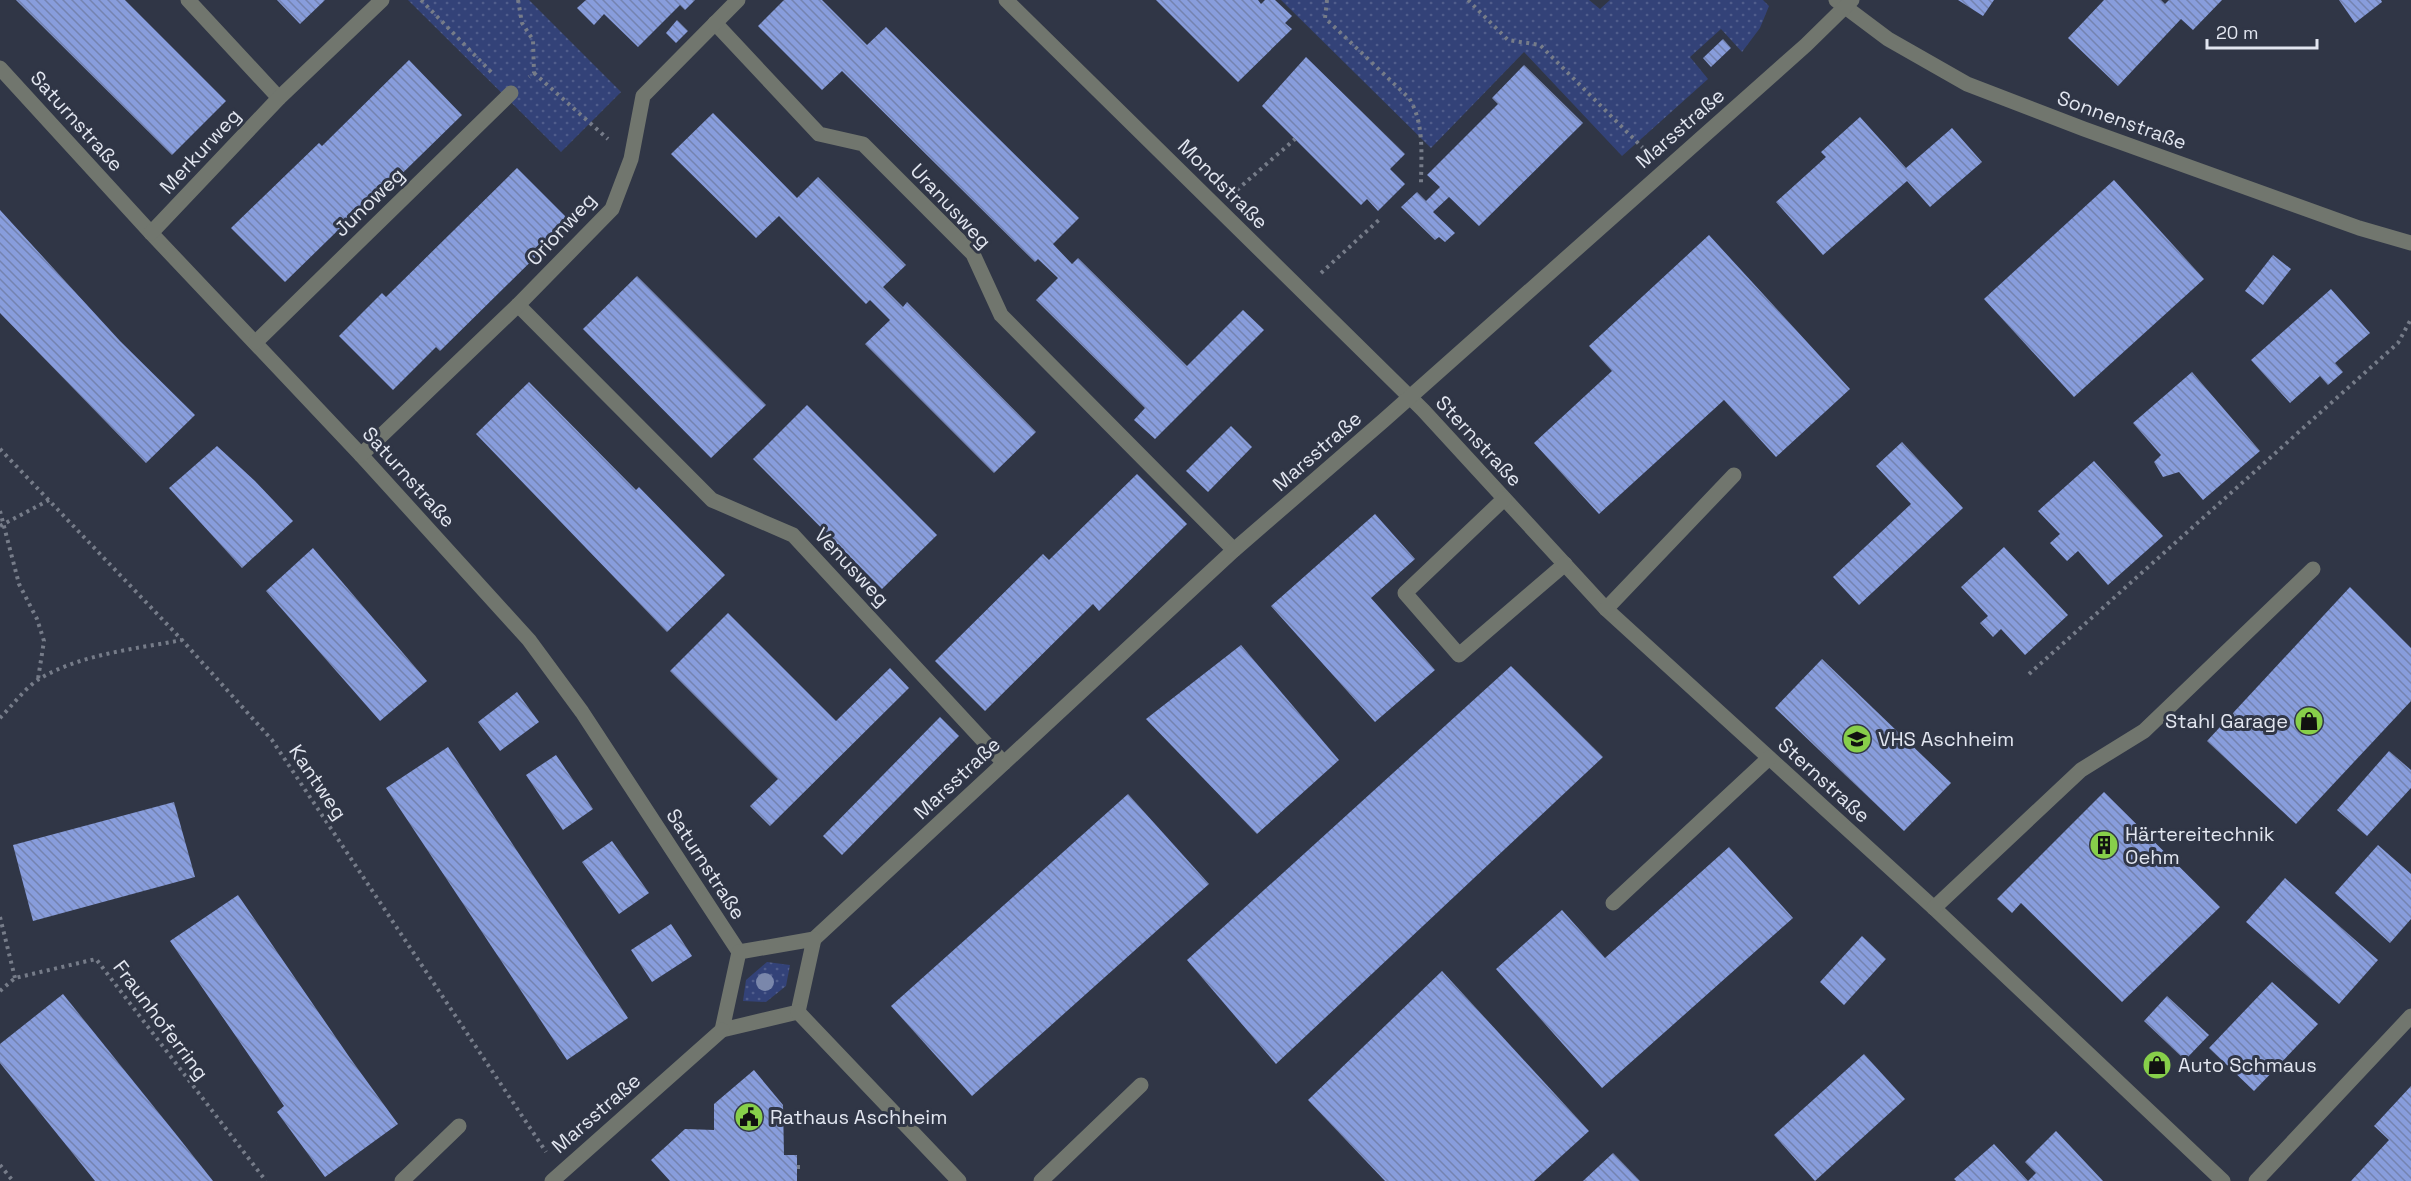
<svg xmlns="http://www.w3.org/2000/svg" width="2411" height="1181" font-family="'Space Grotesk',sans-serif">
<defs>
<pattern id="grass-dots" width="8" height="8" patternUnits="userSpaceOnUse" patternTransform="scale(1.5)"><rect width="8" height="8" fill="#334278"/><path d="M2 2h.1M6 6h.1" fill="none" stroke="#505d8c" stroke-width="1.8" stroke-linecap="round"/></pattern>
<pattern id="building-back-hatch" width="6" height="6" patternUnits="userSpaceOnUse" patternTransform="scale(1.5)"><rect width="6" height="6" fill="#889ddc"/><path d="M-1 5l2 2M0 0l6 6M5-1l2 2" fill="none" stroke="#7483b0"/></pattern>
</defs>
<rect width="100%" height="100%" fill="#303646"/>
<g fill="url(#grass-dots)">
<path d="M408,0H529L621,92L561,152Z"/>
<path d="M1281,0H1589L1600,9L1610,0H1763L1769,6L1760,28L1742,52L1721,29L1690,57L1708,79L1622,156L1524,52L1431,148Z"/>
<path d="M767,962L790,965L786,986L766,1002L743,1001L746,980Z"/>
</g>
<g fill="url(#building-back-hatch)">
<path d="M16,0H125L226,101L172,155Z"/>
<path d="M277,0H325L300,24Z"/>
<path d="M586,0H695L685,10L680,5L638,47L604,14L594,25L577,8Z"/>
<path d="M784,0H822L867,45L886,27L1079,218L1053,244L1072,264L1078,258L1187,366L1243,310L1264,330L1155,439L1134,420L1145,408L1036,300L1058,278L1038,259L1035,262L842,71L822,90L758,26Z"/>
<path d="M1156,0H1258L1261,4L1265,0H1275L1292,16L1285,23L1292,29L1238,82Z"/>
<path d="M1958,0H1994L1983,16Z"/>
<path d="M2104,0H2161L2165,4L2169,0H2222L2193,30L2181,19L2118,86L2068,38Z"/>
<path d="M2339,0H2381L2382,2L2355,23Z"/>
<path d="M677,20L688,31L676,43L666,33Z"/>
<path d="M1723,39L1731,48L1711,67L1703,58Z"/>
<path d="M1306,57L1405,154L1390,169L1405,184L1378,211L1367,199L1361,205L1262,106Z"/>
<path d="M409,60L462,115L375,200L372,197L285,282L231,228L319,143L322,146Z"/>
<path d="M1524,65L1583,123L1479,226L1449,197L1433,212L1455,233L1445,242L1439,237L1435,240L1401,207L1417,192L1426,201L1440,187L1427,175L1498,104L1492,98Z"/>
<path d="M713,113L797,198L818,177L906,265L883,287L903,307L907,302L1036,432L994,473L865,344L890,320L870,300L866,304L779,216L756,238L671,154Z"/>
<path d="M1860,117L1906,168L1952,128L1982,162L1930,207L1907,181L1823,255L1776,202L1826,157L1821,152Z"/>
<path d="M517,168L571,222L440,351L436,347L393,390L339,336L382,293L386,297Z"/>
<path d="M2114,180L2204,279L2074,397L1984,299Z"/>
<path d="M0,210L120,341L195,415L146,463L0,313Z"/>
<path d="M1709,235L1850,389L1776,457L1724,400L1599,514L1534,443L1612,371L1589,346Z"/>
<path d="M2273,255L2291,269L2263,305L2245,291Z"/>
<path d="M637,276L766,405L711,458L583,329Z"/>
<path d="M2331,289L2370,333L2335,363L2343,372L2335,379L2328,385L2320,376L2290,403L2251,360Z"/>
<path d="M2192,372L2260,451L2203,500L2179,472L2163,477L2154,462L2161,455L2133,423Z"/>
<path d="M529,382L636,490L639,487L725,575L667,632L476,434Z"/>
<path d="M807,405L937,535L882,589L753,459Z"/>
<path d="M1231,426L1252,447L1208,492L1186,471Z"/>
<path d="M1902,442L1963,508L1859,605L1833,577L1911,504L1876,466Z"/>
<path d="M217,446L255,481L293,521L242,568L169,488Z"/>
<path d="M2094,461L2163,536L2108,585L2078,551L2067,561L2050,543L2060,534L2038,511Z"/>
<path d="M1137,474L1187,524L1099,611L1093,604L985,711L935,661L1043,554L1049,560Z"/>
<path d="M1375,514L1415,559L1371,598L1435,670L1375,722L1271,606Z"/>
<path d="M2004,547L2068,615L2025,655L2001,629L1993,637L1980,623L1988,616L1961,587Z"/>
<path d="M313,548L427,681L380,721L266,591Z"/>
<path d="M2350,587L2411,648V701L2296,824L2207,741Z"/>
<path d="M728,613L836,721L890,668L909,688L770,826L750,806L778,779L670,671Z"/>
<path d="M1241,645L1339,760L1257,834L1146,719Z"/>
<path d="M1822,659L1951,783L1904,831L1775,708Z"/>
<path d="M1511,666L1603,757L1276,1064L1187,960Z"/>
<path d="M517,692L539,722L500,751L478,722Z"/>
<path d="M940,717L959,736L842,855L823,836Z"/>
<path d="M448,747L628,1018L567,1060L386,788Z"/>
<path d="M2389,751L2411,770V788L2367,836L2337,810Z"/>
<path d="M556,755L593,809L563,830L526,775Z"/>
<path d="M2104,792L2220,907L2122,1002L2021,903L2012,913L1997,899Z"/>
<path d="M1128,794L1209,884L972,1096L891,1006Z"/>
<path d="M174,802L195,877L33,921L13,845Z"/>
<path d="M612,841L649,893L619,914L582,862Z"/>
<path d="M2378,845L2411,874V919L2390,943L2335,893Z"/>
<path d="M1729,847L1793,918L1602,1088L1496,969L1562,910L1605,958Z"/>
<path d="M2285,878L2378,960L2339,1004L2246,922Z"/>
<path d="M238,895L350,1058L398,1124L325,1177L277,1112L284,1106L170,941Z"/>
<path d="M671,924L692,956L652,982L631,950Z"/>
<path d="M1862,936L1886,959L1844,1005L1820,982Z"/>
<path d="M1442,971L1589,1131L1534,1181H1385L1308,1100Z"/>
<path d="M2272,982L2318,1024L2254,1091L2209,1048Z"/>
<path d="M63,994L175,1133L213,1181H95L0,1063V1044Z"/>
<path d="M2167,996L2209,1035L2185,1060L2144,1021Z"/>
<path d="M1864,1054L1905,1099L1815,1181L1774,1135Z"/>
<path d="M754,1070L783,1105L784,1155H797V1181H670L651,1160L685,1129L714,1130V1104Z"/>
<path d="M2411,1086V1181H2351L2389,1140L2374,1126Z"/>
<path d="M2056,1131L2103,1181H1956L1954,1179L1994,1144L2028,1181L2036,1173L2025,1162Z"/>
<path d="M1613,1153L1640,1181H1583Z"/>
</g>
<g fill="none" stroke-linecap="round" stroke-linejoin="round">
<g stroke="#767c89" stroke-width="4" stroke-dasharray="3 4.5" stroke-linecap="butt">
<path d="M421,0L493,74"/>
<path d="M518,0L522,23L533,40L534,73L529,77"/>
<path d="M1327,0L1325,18L1409,98C1425,124 1421,156 1421,186"/>
<path d="M1468,0L1508,40L1540,45L1648,153"/>
<path d="M534,73L608,139"/>
<path d="M1237,190L1295,139"/>
<path d="M1321,273L1380,219"/>
<path d="M0,449L182,640L272,740L546,1152"/>
<path d="M0,511L19,584L37,619L44,641L38,679"/>
<path d="M0,526L49,500"/>
<path d="M2029,674L2398,343L2411,319"/>
<path d="M0,718C12,706 25,688 39,679C81,654 135,649 182,640"/>
<path d="M0,917L15,978"/>
<path d="M0,991L15,978L96,959L266,1181"/>
<path d="M0,1165L13,1181"/>
<path d="M797,1167H803"/>
</g>
<g stroke="#71766e" stroke-width="15">
<path d="M188,0L279,98"/>
<path d="M1006,0L1423,410L1606,609L1934,908L2223,1181"/>
<path d="M1836,0L1888,39L1967,84L2084,129L2359,228L2411,243"/>
<path d="M715,23L819,134L863,144L973,254L1001,315L1234,550"/>
<path d="M0,68L151,233L361,455L529,640L582,712L739,952"/>
<path d="M151,233L279,98L382,0"/>
<path d="M518,305L712,500L793,535L1004,763"/>
<path d="M256,342L511,93"/>
<path d="M361,455L518,305L612,209L631,159L643,96L738,0"/>
<path d="M1504,499L1405,593L1459,655L1565,564"/>
<path d="M1606,609L1734,475"/>
<path d="M1613,903L1769,758"/>
<path d="M1934,908L2081,770L2144,731L2313,569"/>
<path d="M814,939L1234,550L1383,421L1806,45L1852,0"/>
<path d="M814,939L798,1012L722,1030L739,952Z"/>
<path d="M798,1012L959,1181"/>
<path d="M402,1181L459,1126"/>
<path d="M552,1181L722,1030"/>
<path d="M1041,1181L1141,1085"/>
<path d="M2256,1181L2411,1016"/>
</g>
</g>
<circle fill="#7a87ab" cx="765" cy="982" r="9"/>
<defs>
<g id="shop-disc" transform="scale(1.5)"><circle r="9.5" fill="#87cf4a" stroke="#303646"/><path d="M-5-2.5h2.3a2.7 3.5 0 0 1 5.4 0H5L5.5 6h-11ZM-1.5-2.5h3a1.5 2.3 0 0 0-3 0Z" fill="#111"/></g>
<g id="school-disc" transform="scale(1.5)"><circle r="9.5" fill="#87cf4a" stroke="#303646"/><path d="M0-5L7-2L0 1L-7-2ZM-4 1L0 2.5L4 1V4Q0 6-4 4Z" fill="#111"/></g>
<g id="building-disc" transform="scale(1.5)"><circle r="9.5" fill="#87cf4a" stroke="#303646"/><path d="M-4-6H4V6H1V3H-1V6H-4ZM-2.5-4.3h1.7v1.8h-1.7ZM.8-4.3h1.7v1.8H.8ZM-2.5-1h1.7V.8h-1.7ZM.8-1h1.7V.8H.8Z" fill="#111"/></g>
<g id="civic-disc" transform="scale(1.5)"><circle r="9.5" fill="#87cf4a" stroke="#303646"/><path d="M-.6-6.5H3V-4.5H.6V-3L4-1V1h2V6H-6V1h2V-1L-.6-3ZM-1.2 2.5V6h2.4V2.5Z" fill="#111"/></g>
</defs>
<g fill-rule="evenodd">
<use href="#shop-disc" x="2309" y="721"/>
<use href="#school-disc" x="1857" y="739"/>
<use href="#building-disc" x="2104" y="845"/>
<use href="#shop-disc" x="2157" y="1065"/>
<use href="#civic-disc" x="749" y="1117"/>
</g>
<g text-anchor="middle" stroke-width="6" stroke-linejoin="round" paint-order="stroke">
<g font-size="20" fill="#e2e6f0" stroke="#303646">
<text transform="translate(2122 120) rotate(20)" y="7">Sonnenstraße</text>
<text transform="translate(77 121) rotate(48)" y="7">Saturnstraße</text>
<text transform="translate(1680 128) rotate(-41)" y="7">Marsstraße</text>
<text transform="translate(200 151) rotate(-47)" y="7">Merkurweg</text>
<text transform="translate(1223 184) rotate(45)" y="7">Mondstraße</text>
<text transform="translate(369 202) rotate(-44)" y="7">Junoweg</text>
<text transform="translate(951 206) rotate(47)" y="7">Uranusweg</text>
<text transform="translate(561 229) rotate(-47)" y="7">Orionweg</text>
<text transform="translate(1479 441) rotate(47)" y="7">Sternstraße</text>
<text transform="translate(1317 451) rotate(-41)" y="7">Marsstraße</text>
<text transform="translate(409 477) rotate(48)" y="7">Saturnstraße</text>
<text transform="translate(852 567) rotate(47)" y="7">Venusweg</text>
<text transform="translate(957 778) rotate(-43)" y="7">Marsstraße</text>
<text transform="translate(1824 780) rotate(42)" y="7">Sternstraße</text>
<text transform="translate(318 782) rotate(56)" y="7">Kantweg</text>
<text transform="translate(706 864) rotate(57)" y="7">Saturnstraße</text>
<text transform="translate(161 1020) rotate(53)" y="7">Fraunhoferring</text>
<text transform="translate(596 1113) rotate(-41)" y="7">Marsstraße</text>
</g>
<g font-size="20" fill="#e2e6f0" stroke="#303646" text-anchor="start">
<text x="2288" y="728" text-anchor="end">Stahl Garage</text>
<text x="1878" y="746">VHS Aschheim</text>
<text x="2125" y="841">Härtereitechnik<tspan x="2125" dy="23">Oehm</tspan></text>
<text x="2178" y="1072">Auto Schmaus</text>
<text x="770" y="1124">Rathaus Aschheim</text>
</g>
</g>
<path d="M2207 39v9h110v-9" fill="none" stroke="#e2e6f0" stroke-width="3"/>
<text x="2216" y="39" font-size="18" fill="#e2e6f0" stroke="#303646" stroke-width="4.5" paint-order="stroke">20 m</text>
</svg>
